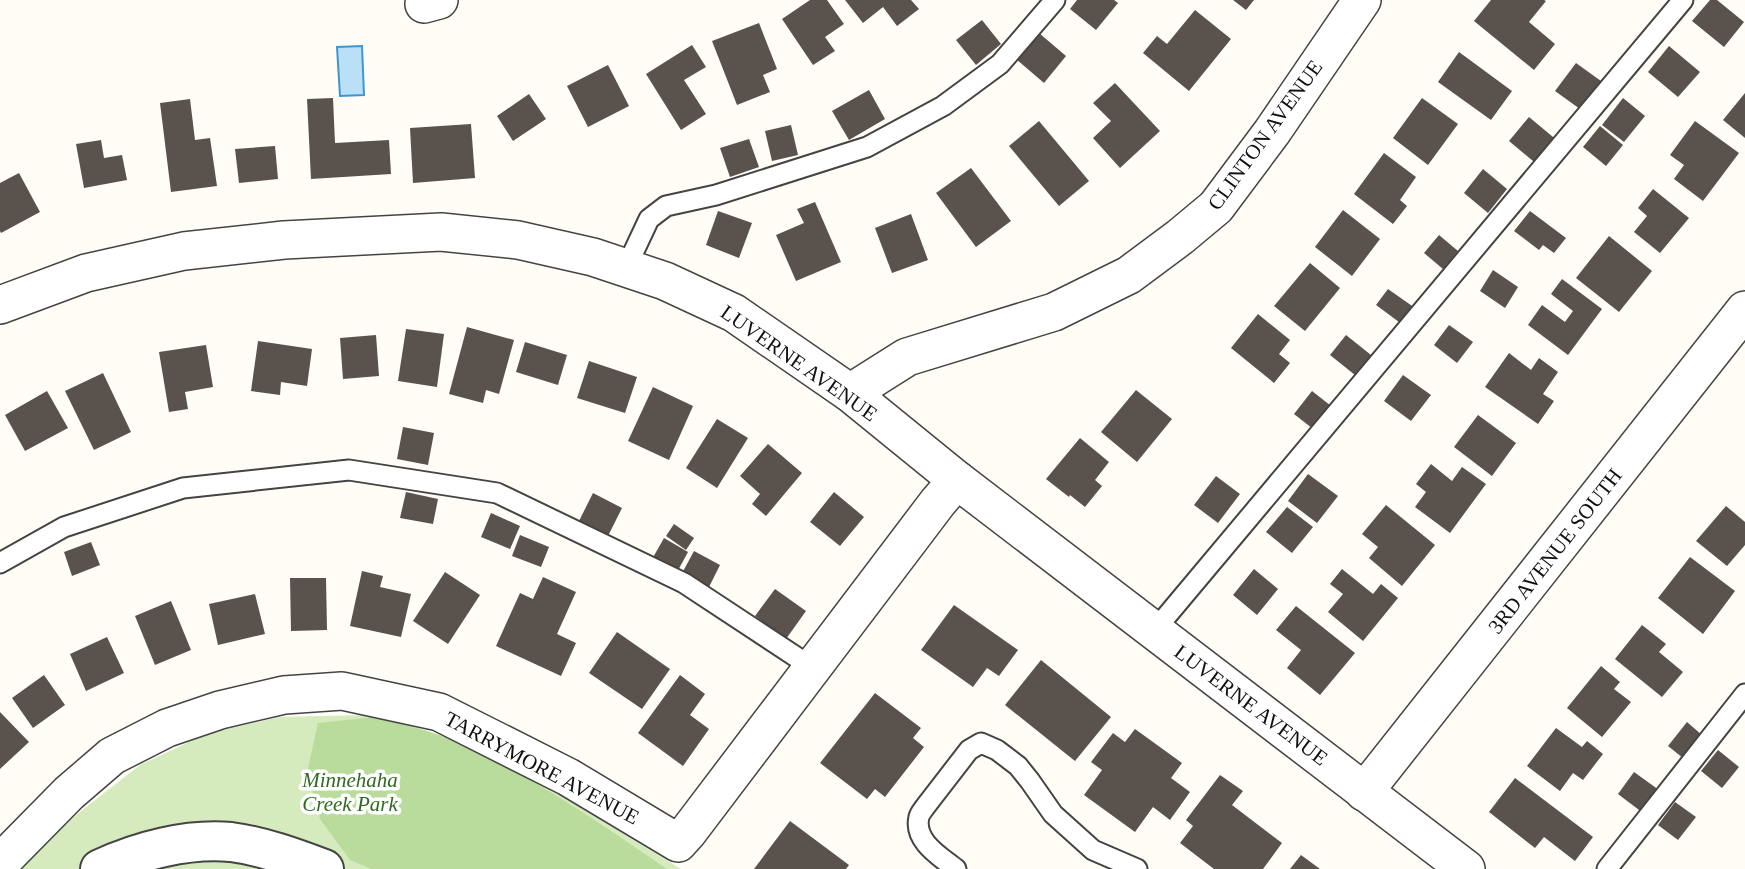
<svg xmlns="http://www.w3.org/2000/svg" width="1745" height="869" font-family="Georgia,serif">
<rect width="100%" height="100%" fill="#fffdf5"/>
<path fill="#d5ebbd" d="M368,715L441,736L542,784L681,869H18L76,815L140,765L206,734L280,717Z"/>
<path fill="#b9dc9c" d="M375,717C397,723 421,728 442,736C523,769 595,820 667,869H371L350,860L320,819L307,773L318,723Z"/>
<path fill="#b9e0f7" stroke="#3f96cf" stroke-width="2" d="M362,46L364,95L340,96L337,47Z"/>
<g fill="#5a524d">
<path d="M810,0H827L844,24L825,37L835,51L813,65L782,19Z"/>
<path d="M845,0H911L919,9L897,26L883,7L863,23Z"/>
<path d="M1077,0H1114L1118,3L1096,30L1070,9Z"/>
<path d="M1233,0H1254L1246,10Z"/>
<path d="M1491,0H1544L1546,1L1529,22L1555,44L1534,70L1474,21Z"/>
<path d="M1710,0H1717L1744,22L1724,47L1692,21Z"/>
<path d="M1195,10L1231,39L1189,91L1143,53L1157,36L1167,44Z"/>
<path d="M982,20L1001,44L976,65L956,40Z"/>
<path d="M759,23L777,69L763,75L770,92L737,105L712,41Z"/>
<path d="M1039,33L1066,56L1044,83L1016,59Z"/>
<path d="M692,45L706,67L684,80L706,114L681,130L646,74Z"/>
<path d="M1669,46L1700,72L1678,97L1648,72Z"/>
<path d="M1459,52L1512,91L1491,120L1438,82Z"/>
<path d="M1576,63L1601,81L1580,109L1555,91Z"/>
<path d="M608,65L629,106L588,127L567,86Z"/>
<path d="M1115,83L1160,131L1120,168L1093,138L1111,121L1093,103Z"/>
<path d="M869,90L885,119L849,140L832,111Z"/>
<path d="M1745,93V138L1723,120Z"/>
<path d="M529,94L546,119L513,141L497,116Z"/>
<path d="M333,98L335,143L389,140L391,174L311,179L307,99Z"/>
<path d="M1422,98L1458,124L1428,165L1393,138Z"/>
<path d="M1623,98L1645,116L1624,142L1602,125Z"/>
<path d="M190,99L195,140L210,138L217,186L171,192L160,103Z"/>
<path d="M1529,117L1559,142L1539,166L1509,141Z"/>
<path d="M1039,121L1089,181L1059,206L1009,146Z"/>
<path d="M1695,121L1739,153L1703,201L1674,179L1684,165L1670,155Z"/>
<path d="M471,124L475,178L413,183L410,128Z"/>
<path d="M791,125L798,155L772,161L765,131Z"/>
<path d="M1600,126L1623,145L1606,166L1583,147Z"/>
<path d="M749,139L759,167L730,177L720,148Z"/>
<path d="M101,140L104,158L122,155L127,180L84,188L76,144Z"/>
<path d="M275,146L278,179L239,183L235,149Z"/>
<path d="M1384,153L1416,177L1400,200L1407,206L1393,224L1354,194Z"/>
<path d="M971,168L1011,221L976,247L936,193Z"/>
<path d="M1483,169L1507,189L1488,213L1464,193Z"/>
<path d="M19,173L40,212L1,233L0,231V183Z"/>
<path d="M1653,189L1689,218L1660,253L1634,232L1647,216L1638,208Z"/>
<path d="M815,202L841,262L796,281L776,235L804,223L797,209Z"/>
<path d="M1343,210L1380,239L1352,276L1315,247Z"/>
<path d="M718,211L752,223L739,258L706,245Z"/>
<path d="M1530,211L1566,238L1554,253L1543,245L1539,250L1514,231Z"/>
<path d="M911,214L928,260L892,273L875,228Z"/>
<path d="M1439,235L1458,251L1443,269L1424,253Z"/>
<path d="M1609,236L1652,271L1619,312L1576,278Z"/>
<path d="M1310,263L1340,288L1305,331L1274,306Z"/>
<path d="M1493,270L1518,287L1505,308L1480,291Z"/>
<path d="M1562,279L1602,309L1568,355L1528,325L1542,305L1565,322L1573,311L1551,294Z"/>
<path d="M1388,289L1415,308L1403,325L1376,305Z"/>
<path d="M1258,314L1290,340L1279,354L1290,363L1274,383L1231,348Z"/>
<path d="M1449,325L1473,342L1457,363L1434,345Z"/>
<path d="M467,327L514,340L499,394L486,390L483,403L449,394Z"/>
<path d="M406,329L444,334L437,387L398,381Z"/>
<path d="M376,335L379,376L343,379L340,338Z"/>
<path d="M1346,335L1371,355L1355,375L1330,355Z"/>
<path d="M258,341L312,349L307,386L281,382L280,395L251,391Z"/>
<path d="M525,342L567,355L558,385L516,372Z"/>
<path d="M206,345L213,387L185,392L188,409L169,412L159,352Z"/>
<path d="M1509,353L1531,370L1539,358L1558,372L1543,394L1554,401L1538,424L1485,387Z"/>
<path d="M589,361L637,377L625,413L577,398Z"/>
<path d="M103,373L131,432L94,450L65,391Z"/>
<path d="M1403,375L1431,395L1411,421L1384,401Z"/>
<path d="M653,387L693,406L669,460L628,441Z"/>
<path d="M1136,390L1172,419L1137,462L1101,432Z"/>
<path d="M47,391L68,428L25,451L5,415Z"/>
<path d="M1312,391L1335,409L1317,432L1294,414Z"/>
<path d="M1478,415L1516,443L1492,476L1454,447Z"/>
<path d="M717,419L748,438L717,488L686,468Z"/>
<path d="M403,427L434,433L428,465L397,459Z"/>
<path d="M1080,438L1109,462L1095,480L1102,486L1085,507L1070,495L1069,497L1046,479Z"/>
<path d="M768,444L802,473L766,516L752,504L760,494L740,476Z"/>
<path d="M1431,464L1452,481L1462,467L1486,484L1450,533L1415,507L1426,492L1416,484Z"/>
<path d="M1308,474L1338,496L1317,523L1288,501Z"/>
<path d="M1216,476L1240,494L1218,523L1194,505Z"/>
<path d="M406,492L438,499L433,524L400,518Z"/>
<path d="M834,492L864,517L840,546L810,522Z"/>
<path d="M593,493L622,508L608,536L579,521Z"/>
<path d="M1386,505L1435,545L1402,586L1369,558L1378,547L1362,534Z"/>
<path d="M1726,506L1745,522V545L1727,566L1696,541Z"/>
<path d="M1287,507L1313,527L1292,553L1266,532Z"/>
<path d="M491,513L520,526L510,549L481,537Z"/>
<path d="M674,524L694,538L686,550L666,536Z"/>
<path d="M520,535L549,547L541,567L512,556Z"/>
<path d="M664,538L688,552L676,574L651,561Z"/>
<path d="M91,542L100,565L72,576L64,552Z"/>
<path d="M694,551L720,565L707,591L680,577Z"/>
<path d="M1690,557L1735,591L1703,634L1658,598Z"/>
<path d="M1254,569L1278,589L1257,615L1233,595Z"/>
<path d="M1342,569L1373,594L1381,584L1398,598L1363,641L1328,612L1343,594L1330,584Z"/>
<path d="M362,571L383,576L380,587L411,594L401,637L350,626Z"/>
<path d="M445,572L480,595L448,644L413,621Z"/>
<path d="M543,577L576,592L557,634L576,643L561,676L496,646L520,593L533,599Z"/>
<path d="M290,578H326L327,630L291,631Z"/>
<path d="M775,589L806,611L786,639L755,616Z"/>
<path d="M255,594L265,634L218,645L209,604Z"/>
<path d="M171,601L191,650L155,665L135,616Z"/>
<path d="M954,605L1018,650L999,676L987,668L973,687L921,650Z"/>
<path d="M1296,606L1355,653L1320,695L1287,668L1301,650L1276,630Z"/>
<path d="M1642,625L1666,644L1659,652L1683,672L1662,697L1615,659Z"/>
<path d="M617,632L670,669L642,709L589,673Z"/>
<path d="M107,637L124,673L86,691L70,654Z"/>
<path d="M1041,660L1111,717L1075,761L1005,705Z"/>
<path d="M1601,666L1620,682L1614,689L1631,702L1602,737L1567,708Z"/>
<path d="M44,675L65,705L33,728L12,698Z"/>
<path d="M680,675L705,694L690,715L709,729L683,766L638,733Z"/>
<path d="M875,693L921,728L913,738L924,747L885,797L875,789L867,799L820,763Z"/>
<path d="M0,712L29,742L0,769Z"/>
<path d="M1687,722L1702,735L1683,758L1668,746Z"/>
<path d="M1556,728L1582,747L1587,741L1603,754L1583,780L1573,773L1560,791L1527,766Z"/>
<path d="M1135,729L1182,763L1171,778L1190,792L1170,820L1153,807L1135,832L1084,795L1102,770L1091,762L1113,733L1125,742Z"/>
<path d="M1718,750L1739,767L1722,788L1701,771Z"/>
<path d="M1634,772L1659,790L1643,813L1618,794Z"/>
<path d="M1220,775L1243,791L1232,805L1282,843L1263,869H1214L1180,843L1193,826L1186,820Z"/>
<path d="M1515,778L1593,837L1575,861L1544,837L1535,848L1489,812Z"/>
<path d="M1675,802L1696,817L1678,840L1658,825Z"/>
<path d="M790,821L849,865L846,869H754Z"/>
<path d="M1301,855L1320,869H1290Z"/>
</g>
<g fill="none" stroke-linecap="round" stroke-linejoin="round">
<g stroke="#444" stroke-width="23">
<g id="service">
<path d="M626,268L649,219L666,206L716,195L867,147L943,106L1000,64L1055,0"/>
<path d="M0,563L64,527L183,488L349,470L497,493L684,583L813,668"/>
<path d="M1154,631L1683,0"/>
<path d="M956,869C941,857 913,841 919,817C920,813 923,810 925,807L969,750L981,743L997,750L1018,766L1030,781L1053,814L1093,850L1137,869"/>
<path d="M1607,869L1745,694"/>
</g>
</g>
<g stroke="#444" stroke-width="40">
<g id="minor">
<path d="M424,4L439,0"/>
<path d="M0,305L86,273L184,251L284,240L441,232L518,240L593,257L665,281L734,313L850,393L957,480L1466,869"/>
<path d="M850,393L907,357L1054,312L1129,275L1180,237L1216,207L1272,132L1362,0"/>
<path d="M1364,792L1745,310"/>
<path d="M0,863L69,793L112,756L167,728L220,710L284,695L342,691L439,712L568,777L678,843L688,832L938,502L957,480"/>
</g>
</g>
<g stroke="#444" stroke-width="42">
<path id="tertiary" d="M100,869C139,851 187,838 231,842C262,846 295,858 324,869"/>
</g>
<use href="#service" stroke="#fff" stroke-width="19"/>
<use href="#minor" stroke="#fff" stroke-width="37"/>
<use href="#tertiary" stroke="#fff" stroke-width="38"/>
</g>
<g text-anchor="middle" stroke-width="7" stroke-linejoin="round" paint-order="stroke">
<g font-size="21" fill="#111" stroke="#fff">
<text transform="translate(1265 135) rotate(-54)" y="7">CLINTON AVENUE</text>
<text transform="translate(799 363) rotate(35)" y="7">LUVERNE AVENUE</text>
<text transform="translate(1555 551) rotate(-52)" y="7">3RD AVENUE SOUTH</text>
<text transform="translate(1251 705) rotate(37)" y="7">LUVERNE AVENUE</text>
<text transform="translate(542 768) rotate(28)" y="7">TARRYMORE AVENUE</text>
</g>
<g font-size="21" font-style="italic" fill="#2f6b1f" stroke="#fff">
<text x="350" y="787">Minnehaha<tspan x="350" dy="24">Creek Park</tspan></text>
</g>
</g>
</svg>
